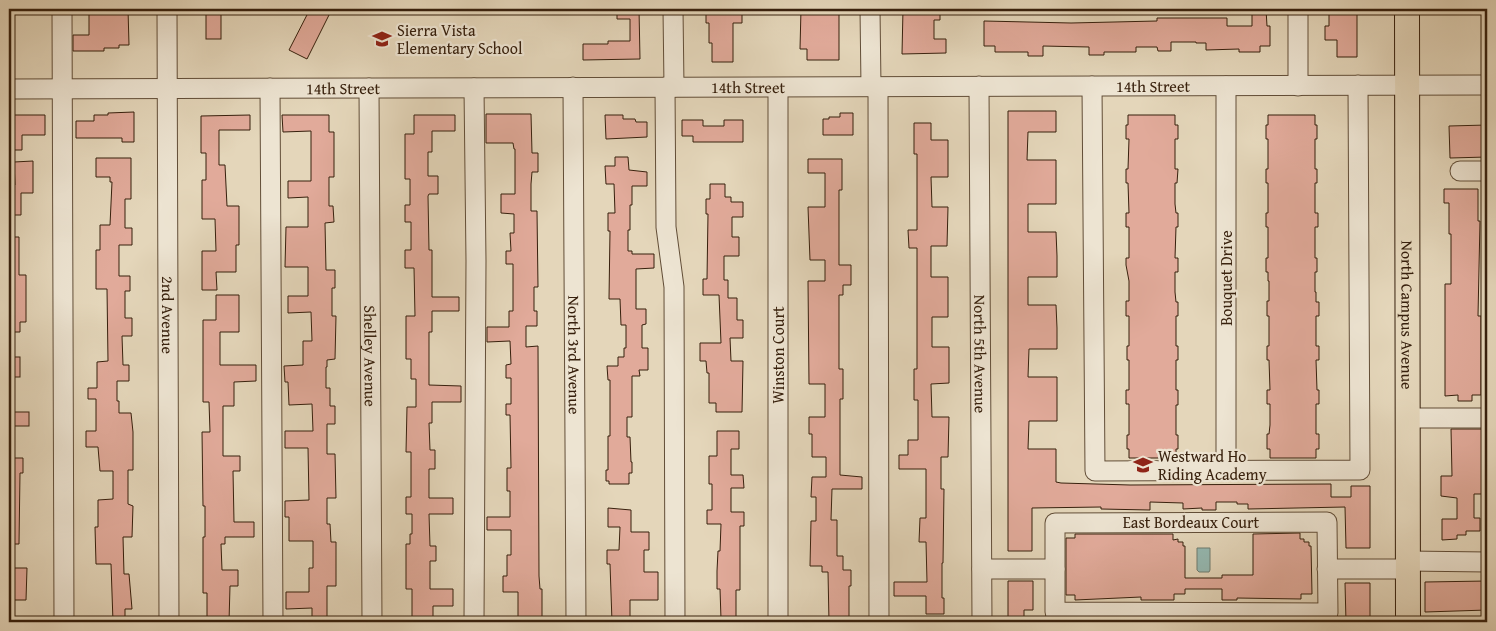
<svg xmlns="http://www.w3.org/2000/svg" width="1496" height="631" font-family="'Gentium Book Plus',serif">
<rect width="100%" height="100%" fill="#e4d6ba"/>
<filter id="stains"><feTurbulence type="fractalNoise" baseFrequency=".004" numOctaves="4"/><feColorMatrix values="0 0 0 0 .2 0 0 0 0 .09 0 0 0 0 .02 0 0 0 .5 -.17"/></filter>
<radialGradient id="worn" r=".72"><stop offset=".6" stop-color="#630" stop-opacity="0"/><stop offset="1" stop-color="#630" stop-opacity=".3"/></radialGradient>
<path fill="#95b9b2" stroke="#6f7c70" d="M1197,548H1210V570L1209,572H1199L1197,570Z"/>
<g fill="#e1aa9a" stroke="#37200d">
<path d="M89,9H128L129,45H119V48H104V51H73V35H89Z"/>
<path d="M310,9H332L307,59L289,50Z"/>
<path d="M617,9H639L640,59L583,60V44H608V41H630V19H617Z"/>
<path d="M706,9H742V23H733V62H712V43H709V23H706Z"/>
<path d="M801,9H839V60H807V49H800Z"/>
<path d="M903,9H940V20H934V39H946V53L902,54Z"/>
<path d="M1252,9H1266L1267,26H1270V46H1260V52H1239V49L1206,50V43H1196V42H1171V51H1158L1157,47H1136V52H1104V55H1089V47L1043,46V56H1028V52H995V46H984V21L1071,23L1157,21V18H1227V26H1252Z"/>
<path d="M1329,9H1357V57H1337V40H1325V26H1329Z"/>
<rect x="206" y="13" width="15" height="26"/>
<path d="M1008,111H1056V132H1028L1027,160H1056V204H1028V232H1056L1057,256V277H1028V305H1056L1057,328V349H1029L1028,377H1057V421H1029L1028,449H1056V482L1061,483L1130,485L1331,484V497H1351V486H1370V548H1346L1345,507L1248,509V504H1237V502H1216V510H1202V508L1183,509V503L1150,502V510L1101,509V507L1032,508V551H1008Z"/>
<path d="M134,112V142H122V138H76V121H94V115H108V113Z"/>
<path d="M840,113H853V135H823V119H829V117H840Z"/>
<path d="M486,114H531L532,153H538V172H532L531,184V211H537L538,287H534V311H537V326H526V347L538,346L539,576L540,589H542V622H518V592H503V576H507V555H511V530H487V517H510V491H507V468H511L510,415H506V404H511V378H506V365L511,364L510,341L487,342V327H509V311H513V264H506V251H511L510,233H514V214L501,213V194H515V149H514L513,143H486Z"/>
<path d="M9,115H45V135H22V150H11V148H9Z"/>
<path d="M250,115V130H219V165H225L227,206H239V245H236V272H216L217,290H202V251H216L215,219H202V180H206V153H201V116Z"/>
<path d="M282,115H329V132H334V177H329V206H333L334,222L325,223L326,270H335V288H332V316H336L335,359L327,360V367H326V388H330V406H335V424H327V454H335L336,498H327V524H330L331,542H336V586H327V622H312V608L286,609V592H309V568H313V541H289V517H285V501L309,500L308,448H285V431H313L312,404L289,405L288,382H285L284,366L303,365V341H312L311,312L288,313V296H308V267H285L286,227H308V197L288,198V181H311V131L283,132Z"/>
<path d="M414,115H455V131H432V152H428V176H438V194H429L428,196L429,250H432V297H459V311H432V332H429V385L461,386V402H432V423H429L430,450H435V469H429V498H453V514H429L430,546H436V561H430V589H453V606H433V622H412V589H406V544H410V534H412V514H406V497H411V452H406L407,407H416V379H411V359H406V316H415L414,268H405V250H411V222H405V205H410V179H405V134H414Z"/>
<path d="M605,115H623V119H635L636,122H647V137L606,139Z"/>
<path d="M1128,115H1175V125H1178V139H1175V169H1178L1177,183H1175V204L1176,213H1178V227H1176L1175,258H1178V272H1175V292L1176,302H1178V316H1176V346H1178V360H1176V390H1178V405H1176V435H1178V449H1176V458H1129V449H1127V435H1129V404H1126V390H1129V360H1127V346H1129V316H1126V301H1129V281L1126,265V258H1129V227H1126V213H1129L1128,183H1126V169H1128L1129,139H1126V125H1128Z"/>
<path d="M1268,115H1315V125H1317V139H1315V169H1317V183H1315V213H1318V227H1315V258H1317V272H1315V292H1316V302H1319V316H1316V346H1319V360H1316L1317,390H1319V404H1316V434H1319V449H1316V458H1270V449H1267V434H1269L1270,425V404H1267V390H1270L1269,360H1267V346H1269V316H1267V301H1269V281H1268V272H1266V258H1268V227H1266V213H1268V183H1266V169H1268V139H1266V125H1268Z"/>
<path d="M682,120H703V126H724V120H743V142H693V136H682Z"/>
<path d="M914,123H931V140H948V177H931L932,207H948L947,246H931V277H948V317H932V347H949V383L931,384L932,417H949L948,457H941V489H944L943,563H942V598H944V614H926V596H894V582H927L926,542H919L920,518H926V469H899V455H908V440H918V400H914V369H917V248H909L908,230H917V154H914Z"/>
<path d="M1487,125V157L1450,158L1449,126Z"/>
<path d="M615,157H628L629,170L647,172V186H632V205H630V230H628V251H632V254H654V268L636,269V309H646V324L642,325V348H648V370H639L640,376H632V417H627V437H630L631,462H632V473H629V484H609V481H606V470H608V436H610V380H608L607,366H618V357H624V348H626V325H621L620,299H609L610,231H608V213H615L614,184H606L605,166H615Z"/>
<path d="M96,158H131V199H125V228H132V245H119V276H130V291H125V318H132V336H122L123,365H129V381H117V401H119V413H131L133,432V470H128V504L133,506L132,537H123L124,574H129L132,609H125V622H113L111,564H96L95,527H98V500L113,499V471H100L98,447H86V431H96V399H88V388H97V362L108,361L107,289H96V250H100V225H110L112,182H110V177H96Z"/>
<path d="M808,159H842V190H839V265H851V285H843V295H839V369H843V399H840V475L862,477V489H832L831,520H837V556H843V570H851V586H849V622H829L828,572H822V566H810L811,521H816V497H811L812,477H826V457H812V434H809V417H825V384H809L808,281H825V260H810L808,207H825V173H808Z"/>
<path d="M33,161V193H21V215H9V185H15L14,162Z"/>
<path d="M710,184H725V197H731V202H743V217H732V237H739V256H724V280H728V298H737V320H743V338H730L731,361H743L742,412H716V403H709V373H707L706,361H700V343H721L719,295H703V279H707L708,214H706V199H710Z"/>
<path d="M1444,189H1478V221H1480L1478,316H1481V395H1472V401H1458V395L1445,396V284H1451V234H1449V203H1444Z"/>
<path d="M9,237H19V275H26V322H20V332H9Z"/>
<path d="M216,295H239V332H220V365H256V381L234,382V406H223V456H240V471H233L234,522H254V537H225V544H221L222,570H238V586H230L229,622H207V593H203V537H205V506H203L202,432H210L209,402H203V320H216Z"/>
<rect x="9" y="357" width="11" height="20"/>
<rect x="9" y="412" width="20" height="14"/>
<path d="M1451,429H1487V494H1474V518H1480V531H1466V535H1457V539L1442,540V519H1457V498L1441,496V476H1452Z"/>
<path d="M717,431H739V449H731V475H743L744,488H731V512H744V526H740V590H736V622H724V619H721L720,589H717V571L718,551H720L721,524H707V510H712V484H709V456H717Z"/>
<path d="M9,458H23V473H20L19,544H9Z"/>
<path d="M608,508L631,510V532H649V550H644V572H658V600H630V620H627V622H612L610,564H607V550H619L620,527H608Z"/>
<path d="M1300,533V539H1304V542H1309V546H1311L1312,594H1301V599L1237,598V600H1222V589H1185V594H1174V600H1141V597L1075,600V595H1066V538H1075V534H1173V540L1178,539V542H1183V546H1185V578H1222V575H1253V534Z"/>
<path d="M9,568H27L26,600H9Z"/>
<path d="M1008,581H1033V610H1024V622H1008Z"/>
<path d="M1487,581V610L1425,612V582Z"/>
<path d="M1345,583H1370V622H1346Z"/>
</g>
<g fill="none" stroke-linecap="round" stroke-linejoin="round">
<g stroke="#624e38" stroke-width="21">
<g id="minor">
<path d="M62,9L64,622"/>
<path id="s1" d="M167,9L169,622"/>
<path d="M673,9L674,87"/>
<path d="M870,9L871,87"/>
<path d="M1298,9V86"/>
<path id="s2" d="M979,86L982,622"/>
<path d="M1092,86L1095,471L1360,470L1358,85"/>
<path d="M1226,86V470"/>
<path id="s3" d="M573,87L576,622"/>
<path d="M665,87L666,227L674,287L675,622"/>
<path d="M878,87L879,622"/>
<path d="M270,88L273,622"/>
<path id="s4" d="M369,88L372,622"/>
<path d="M778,88V622"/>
<path id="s5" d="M9,89L1487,85"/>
<path d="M1460,171H1487"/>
<path d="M1407,418H1487"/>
<path d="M1327,522L1328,613L1055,612V523Z"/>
<path d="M1407,561L1487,562"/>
<path d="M982,569H1055"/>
<path d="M1327,569H1407"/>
<path d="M474,622L476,261L474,88"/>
</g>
</g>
<g stroke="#37200d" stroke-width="26">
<g id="major">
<path id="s6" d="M1407,9L1408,622"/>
</g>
</g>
<use href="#minor" stroke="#ede4d2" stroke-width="19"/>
<use href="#major" stroke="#e4d6ba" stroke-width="24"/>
</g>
<defs>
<g id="school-bare" transform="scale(1.5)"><path d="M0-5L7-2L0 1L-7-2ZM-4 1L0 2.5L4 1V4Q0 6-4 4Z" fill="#8f2418" stroke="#ede4d2" stroke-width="2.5" paint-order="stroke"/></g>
</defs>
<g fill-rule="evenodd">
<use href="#school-bare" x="382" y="39"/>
<use href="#school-bare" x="1143" y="465"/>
</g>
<g text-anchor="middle" stroke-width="4.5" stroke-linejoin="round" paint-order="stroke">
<g font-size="16" fill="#37200d" stroke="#ede4d2" text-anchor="start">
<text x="397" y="36">Sierra Vista<tspan x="397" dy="18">Elementary School</tspan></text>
<text x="1158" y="462">Westward Ho<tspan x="1158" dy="18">Riding Academy</tspan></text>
</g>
<g font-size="16" fill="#37200d" stroke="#ede4d2">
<text dy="6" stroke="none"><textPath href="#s5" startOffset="1144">14th Street</textPath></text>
<text dy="6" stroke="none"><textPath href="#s5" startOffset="334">14th Street</textPath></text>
<text dy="6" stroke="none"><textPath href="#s5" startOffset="739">14th Street</textPath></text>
<text transform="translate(1226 278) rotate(-90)" y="6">Bouquet Drive</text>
<text dy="6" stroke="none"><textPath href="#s1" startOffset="306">2nd Avenue</textPath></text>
<text dy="6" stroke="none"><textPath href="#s6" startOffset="306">North Campus Avenue</textPath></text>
<text dy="6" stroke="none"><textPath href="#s2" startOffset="268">North 5th Avenue</textPath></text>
<text dy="6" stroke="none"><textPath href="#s4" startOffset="268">Shelley Avenue</textPath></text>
<text dy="6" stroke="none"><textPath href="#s3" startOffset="268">North 3rd Avenue</textPath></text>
<text transform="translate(778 355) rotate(-90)" y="6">Winston Court</text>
<text x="1191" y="528">East Bordeaux Court</text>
</g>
</g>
<rect width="1496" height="631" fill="none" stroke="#e4d6ba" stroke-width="30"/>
<rect x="10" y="10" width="1476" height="611" fill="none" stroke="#37200d" stroke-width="2.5"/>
<rect x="15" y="15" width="1466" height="601" fill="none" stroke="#37200d"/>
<rect width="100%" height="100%" filter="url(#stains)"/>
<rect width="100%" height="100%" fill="url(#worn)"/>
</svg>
